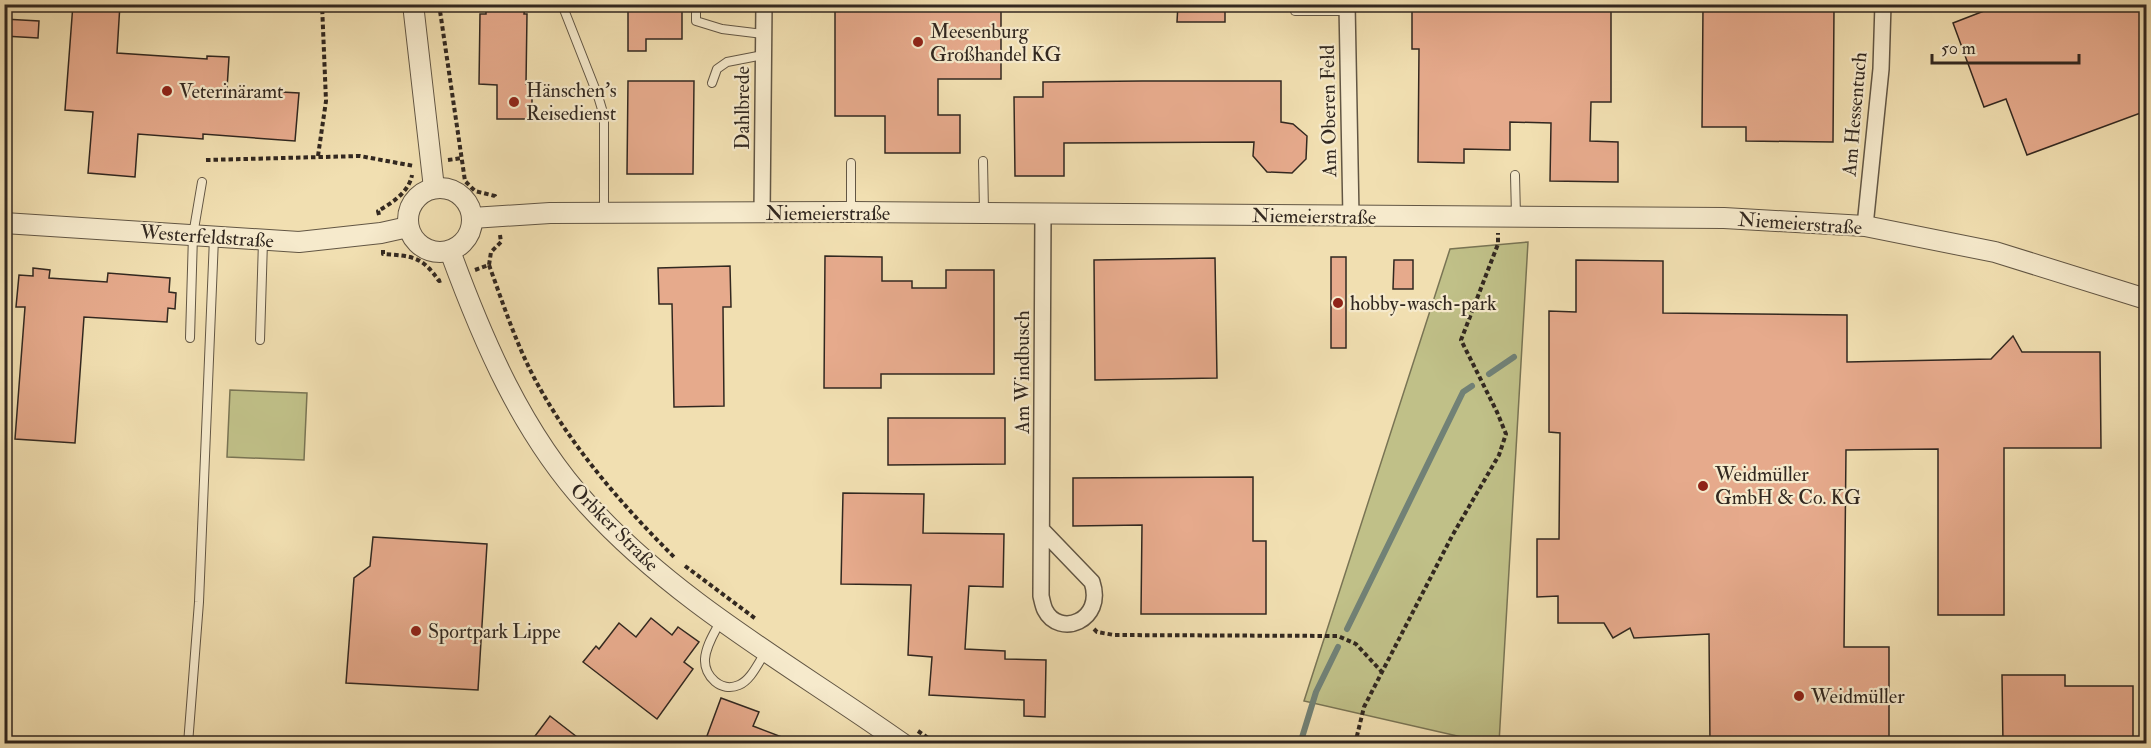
<svg xmlns="http://www.w3.org/2000/svg" width="2151" height="748" font-family="'IM FELL Double Pica',serif">
<rect width="100%" height="100%" fill="#f1dfb1"/>
<filter id="stains"><feTurbulence type="fractalNoise" baseFrequency=".00333" numOctaves="4"/><feColorMatrix values="0 0 0 0 .2 0 0 0 0 .09 0 0 0 0 .02 0 0 0 .5 -.17"/></filter>
<radialGradient id="worn" r=".72"><stop offset=".6" stop-color="#630" stop-opacity="0"/><stop offset="1" stop-color="#630" stop-opacity=".3"/></radialGradient>
<g fill="#c0c088" stroke="#797454" stroke-width="1.5">
<path d="M1528,242L1499,743H1488L1304,701L1450,249Z"/>
<path d="M230,390L307,393L304,460L227,457Z"/>
</g>
<g fill="none" stroke-linecap="round" stroke-linejoin="round">
<g stroke="#718176" stroke-width="6">
<path d="M1489,374L1514,357"/>
<path d="M1347,629L1463,392L1472,386"/>
<path d="M1300,744L1316,692L1338,647"/>
</g>
</g>
<g fill="#e6aa8c" stroke="#322820" stroke-width="1.5">
<path d="M73,4H120L117,53L207,59V56L229,57L227,89L299,93L295,141L203,134V139L138,134L135,177L88,173L93,112L65,110Z"/>
<path d="M486,4H525L524,14H527L526,84L532,85V119H497V85L479,84L480,14H486Z"/>
<path d="M628,4H677V9H682V39H646V51H628Z"/>
<path d="M835,4H1001V79H938V115H960V153H885V116H835Z"/>
<path d="M1178,4H1225V22H1177Z"/>
<path d="M1412,4H1611V102H1591L1590,141L1618,142V182L1550,181L1551,123L1510,122V150L1464,149V163L1418,162L1419,49H1412Z"/>
<path d="M2002,4H2146V111L2027,155L2006,99L1984,107L1953,23Z"/>
<path d="M1703,7L1834,9L1833,142L1746,141V127H1702Z"/>
<path d="M4,19L39,21L38,38L4,36Z"/>
<path d="M628,81H694L693,174H627Z"/>
<path d="M1142,81H1281V122L1293,124L1307,136L1306,159L1292,173L1267,172L1253,156L1254,142L1064,143V176H1015L1014,97H1043V82Z"/>
<path d="M825,256L882,257V281H912V288H946V270H994V374H881V388H824Z"/>
<rect x="1331" y="257" width="15" height="91"/>
<path d="M1215,258L1217,378L1095,380L1094,260Z"/>
<path d="M1394,260H1413V289H1393Z"/>
<path d="M1576,260L1663,261V313L1847,315V362L1991,359L2013,336L2022,352H2100L2101,448H2004V615H1938V449L1846,450L1844,647H1889V744H1710L1709,634L1634,638L1630,628L1613,638L1604,623H1558V596L1537,597V539H1559L1560,433L1549,432V311L1576,312Z"/>
<path d="M730,266L731,307H723L724,406L674,407L672,304H659L658,268Z"/>
<path d="M33,268L50,270L49,278L107,282L108,273L170,278L169,292L176,293L175,309L168,308L167,322L84,317L75,443L15,439L25,307H16L19,275L33,276Z"/>
<path d="M888,418H1005V464L888,465Z"/>
<path d="M1253,477V541H1266V614H1141L1142,525L1073,526V478Z"/>
<path d="M843,493L924,494L923,533L1004,534L1003,587L969,586L965,649L1005,651V659L1046,660L1045,717L1024,716V700L929,695L932,657L908,655L911,585L841,584Z"/>
<path d="M373,537L487,544L478,690L346,683L354,578L370,566Z"/>
<path d="M651,618L672,635L678,627L699,642L684,662L693,669L657,719L583,662L596,646L599,649L619,623L636,637Z"/>
<path d="M2002,675H2065V686H2133V744H2003Z"/>
<path d="M721,698L759,712L753,726L795,742V744H704Z"/>
<path d="M550,716L586,744H529Z"/>
</g>
<g fill="none" stroke-linecap="round" stroke-linejoin="round">
<g stroke="#625644" stroke-width="10">
<g id="service">
<path d="M696,4V21L722,29L763,34"/>
<path d="M563,7L598,96L604,116V211"/>
<path d="M1295,11H1347"/>
<path d="M712,83L717,69L727,62L763,55"/>
<path d="M983,161L984,211"/>
<path d="M851,163V211"/>
<path d="M1515,175L1516,216"/>
<path d="M190,338L193,235L202,182"/>
<path d="M260,340L263,241"/>
<path d="M721,620C715,632 706,645 705,659C704,676 721,693 739,685C751,680 758,663 765,653"/>
<path d="M188,744L199,602L214,238"/>
</g>
</g>
<g stroke="#625644" stroke-width="18">
<g id="minor">
<path d="M1347,4L1351,217"/>
<path d="M762,213L764,4"/>
<path d="M1865,226L1881,69L1883,4"/>
<path d="M1042,530L1092,582C1105,621 1059,638 1045,610C1043,606 1042,600 1041,596L1043,213"/>
</g>
</g>
<g stroke="#625644" stroke-width="22">
<g id="tertiary">
<path d="M413,4L434,188"/>
<circle cx="440" cy="220" r="32"/>
<path d="M472,218L550,213L851,212L1724,218L1865,226L1995,252L2146,299"/>
<path d="M4,223L299,242L381,233L408,227"/>
<path d="M450,251C483,341 522,433 588,505C677,603 796,668 903,744"/>
</g>
</g>
<g stroke="#322820" stroke-width="4" stroke-dasharray="4.5 3" stroke-linecap="butt">
<path d="M439,4L465,181L475,191L495,196L496,198"/>
<path d="M318,156L326,101L322,4"/>
<path d="M206,160L360,156L414,166"/>
<path d="M448,160L462,158"/>
<path d="M379,215L378,211C392,203 409,192 412,175"/>
<path d="M383,250V254C412,256 422,256 439,281L442,280"/>
<path d="M489,265C504,306 517,347 538,385C574,450 623,506 675,558"/>
<path d="M475,270L489,265L491,252L501,242L500,235"/>
<path d="M685,566L756,619"/>
<path d="M2146,593L2143,642L2146,740"/>
<path d="M1094,629L1097,632L1114,635L1338,636L1356,644L1382,672"/>
<path d="M918,731L937,744"/>
<path d="M1355,744L1364,707L1452,536L1499,455L1506,434L1497,412L1461,340L1498,244V233"/>
</g>
<use href="#service" stroke="#f6eacc" stroke-width="8"/>
<use href="#minor" stroke="#f6eacc" stroke-width="15"/>
<use href="#tertiary" stroke="#f6eacc" stroke-width="20"/>
</g>
<g fill="#8f2418" stroke="#f6eacc" stroke-width="2">
<circle cx="918" cy="42" r="6"/>
<circle cx="167" cy="91" r="6"/>
<circle cx="514" cy="102" r="6"/>
<circle cx="1338" cy="303" r="6"/>
<circle cx="1703" cy="486" r="6"/>
<circle cx="416" cy="631" r="6"/>
<circle cx="1799" cy="696" r="6"/>
</g>
<g text-anchor="middle" stroke-width="4.5" stroke-linejoin="round" paint-order="stroke">
<g font-size="20" fill="#322820" stroke="#f6eacc" text-anchor="start">
<text x="930" y="38">Meesenburg<tspan x="930" dy="23">Großhandel KG</tspan></text>
<text x="526" y="97">Hänschen's<tspan x="526" dy="23">Reisedienst</tspan></text>
<text x="179" y="98">Veterinäramt</text>
<text x="1350" y="310">hobby-wasch-park</text>
<text x="1715" y="481">Weidmüller<tspan x="1715" dy="23">GmbH &amp; Co. KG</tspan></text>
<text x="428" y="638">Sportpark Lippe</text>
<text x="1811" y="703">Weidmüller</text>
</g>
<g font-size="20" fill="#322820" stroke="#f6eacc">
<text transform="translate(742 108) rotate(-90)" y="7">Dahlbrede</text>
<text transform="translate(1328 111) rotate(-91)" y="7">Am Oberen Feld</text>
<text transform="translate(1854 114) rotate(-85)" y="7">Am Hessentuch</text>
<text x="828" y="220">Niemeierstraße</text>
<text transform="translate(1314 216) rotate(1)" y="7">Niemeierstraße</text>
<text transform="translate(1800 223) rotate(4)" y="7">Niemeierstraße</text>
<text transform="translate(207 236) rotate(4)" y="7">Westerfeldstraße</text>
<text transform="translate(1022 372) rotate(-90)" y="7">Am Windbusch</text>
<text transform="translate(615 527) rotate(45)" y="7">Orbker Straße</text>
</g>
</g>
<rect width="2151" height="748" fill="none" stroke="#f1dfb1" stroke-width="24"/>
<rect x="6" y="6" width="2139" height="736" fill="none" stroke="#322820" stroke-width="3"/>
<rect x="12" y="12" width="2127" height="724" fill="none" stroke="#322820" stroke-width="1.5"/>
<path d="M1932 54v9h147v-9" fill="none" stroke="#322820" stroke-width="3"/>
<text x="1941" y="54" font-size="18" fill="#322820" stroke="#f6eacc" stroke-width="4.5" paint-order="stroke">50 m</text>
<rect width="100%" height="100%" filter="url(#stains)"/>
<rect width="100%" height="100%" fill="url(#worn)"/>
</svg>
